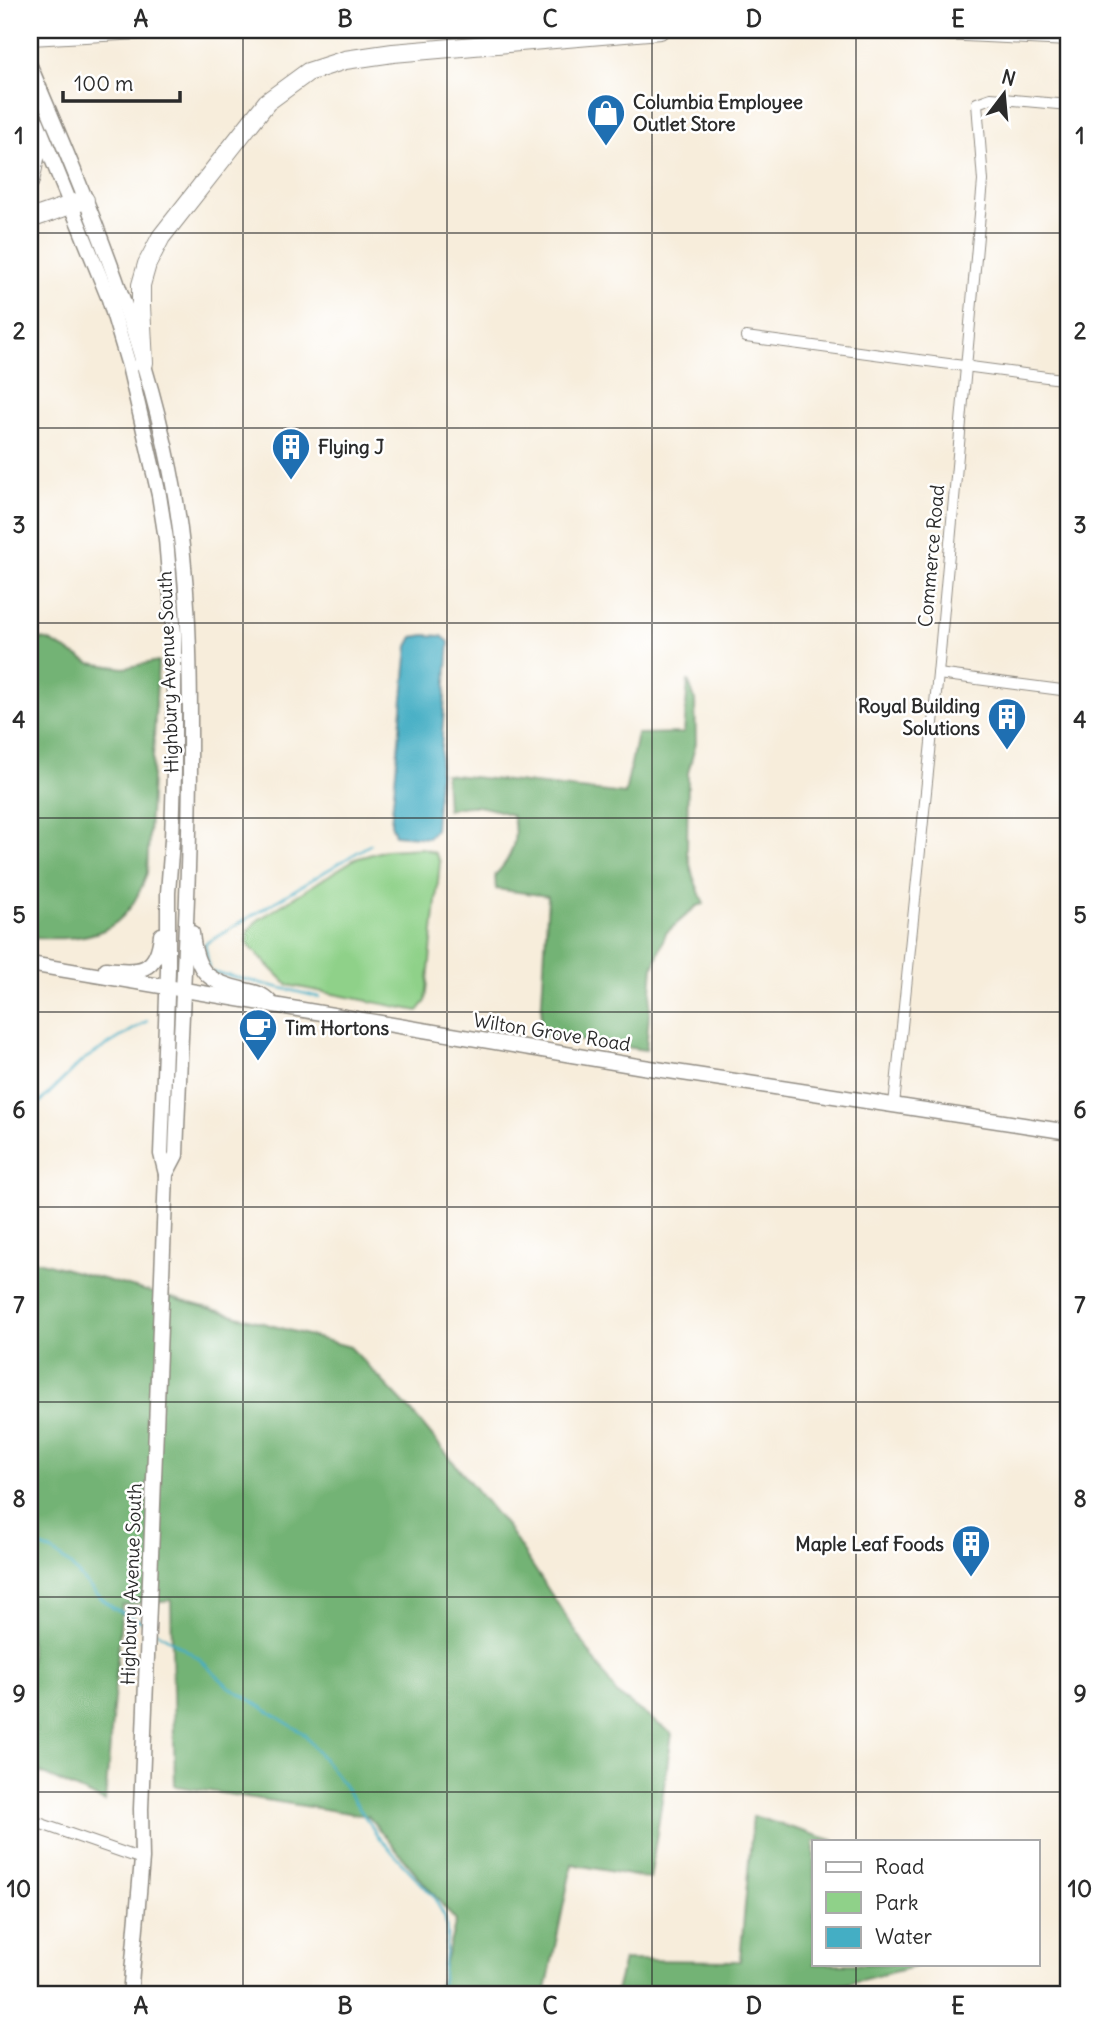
<svg xmlns="http://www.w3.org/2000/svg" width="1099" height="2025" font-family="Delius,sans-serif">
<rect width="100%" height="100%" fill="#fff"/>
<filter id="ink" filterUnits="userSpaceOnUse"><feTurbulence type="fractalNoise" baseFrequency=".0143" numOctaves="2"/><feDisplacementMap in="SourceGraphic" scale="14" xChannelSelector="R" yChannelSelector="G"/><feConvolveMatrix kernelMatrix="1 2 1 2 8 2 1 2 1" color-interpolation-filters="sRGB"/></filter>
<filter id="wash" filterUnits="userSpaceOnUse"><feTurbulence type="fractalNoise" baseFrequency=".00686" numOctaves="4" result="noise"/><feDisplacementMap in="SourceGraphic" scale="28" xChannelSelector="R" yChannelSelector="G"/><feGaussianBlur stdDeviation="1.57" result="paint"/><feColorMatrix in="noise" values="0 0 0 0 0 0 0 0 0 0 0 0 0 0 0 0 0 1.4 0 .05"/><feComposite in="paint" operator="in"/></filter>
<g filter="url(#wash)">
<rect width="100%" height="100%" fill="#f7eddb"/>
<path fill="#8fd189" stroke="#5d7e5a" stroke-width="2" d="M422,848L435,853L440,862L426,1001L418,1011L288,985L248,945L247,932L258,920L355,859L386,850Z"/>
<g fill="#73b375" stroke="#4f6f50" stroke-width="2">
<path d="M30,638L48,640L90,663L124,668L158,661L147,873C125,937 91,940 30,938Z"/>
<path d="M688,680L695,700L696,743L688,773L687,852L693,876L704,904L697,906L666,933L653,968L646,1050L540,1035L548,896L496,889L495,875C512,858 519,838 512,815C486,807 474,802 447,810L445,774L625,794L637,734L684,733Z"/>
<path d="M30,1259L350,1347L412,1412L507,1527L617,1694L672,1734L650,1879L572,1864L545,1995H436L456,1921L368,1816L175,1786L171,1600L122,1605L105,1802L30,1768Z"/>
<path d="M753,1816L835,1841H814V1964H925L833,1987L830,1995H615L624,1960L740,1961Z"/>
</g>
<path fill="#44aec4" stroke="#386c78" stroke-width="2" d="M425,635L442,636L449,642L435,830L428,838L395,835L391,823L408,646L413,637Z"/>
<g fill="none" stroke-linecap="round" stroke-linejoin="round">
<g stroke="#44aec4" stroke-width="2.5">
<path d="M209,967L205,944L371,844"/>
<path d="M213,972L319,997"/>
<path d="M30,1112L83,1060L147,1021"/>
<path d="M30,1235L33,1258L30,1285"/>
<path d="M30,1327L34,1364L30,1420"/>
<path d="M30,1542L51,1551L67,1562L95,1593L113,1608L143,1622"/>
<path d="M154,1630L197,1657L228,1686L303,1733L340,1780L380,1839L433,1896L445,1917L447,1934L440,1995"/>
</g>
</g>
</g>
<g filter="url(#ink)">
<g fill="none" stroke-linecap="round" stroke-linejoin="round">
<g stroke="#918c83" stroke-width="12">
<g id="street">
<path d="M746,337L1069,380"/>
<path d="M938,674L1069,691"/>
<path d="M894,1105L938,674L983,181L977,103L991,98L1069,105"/>
<path d="M30,1820L142,1859"/>
</g>
</g>
<g stroke="#918c83" stroke-width="17">
<g id="secondary">
<path d="M30,66C89,205 149,346 175,495C188,573 190,651 190,729C191,871 181,1013 176,1155L166,1174"/>
<path d="M37,122L109,299L129,366L159,495L166,539L174,634V772L172,840L168,893V970L161,1154L166,1174L141,1809L142,1859L130,1995"/>
<path d="M192,933C196,973 208,982 245,990C255,992 263,994 270,1002"/>
<path d="M30,964L643,1067L1069,1132"/>
<path d="M106,969C139,973 157,973 161,935"/>
</g>
</g>
<g stroke="#918c83" stroke-width="20">
<g id="highway">
<path d="M924,30L1069,37"/>
<path d="M30,36L140,30"/>
<path d="M30,181L36,154L31,108"/>
<path d="M30,219L85,200"/>
<path d="M144,363L141,306V285L147,264L161,237L267,102L308,72L345,60L393,53L660,30"/>
</g>
</g>
<use href="#street" stroke="#fff" stroke-width="10"/>
<use href="#secondary" stroke="#fff" stroke-width="14"/>
<use href="#highway" stroke="#fff" stroke-width="18"/>
</g>
</g>
<path fill="none" stroke="#2b2b2b" stroke-width="2" stroke-opacity="0.55" d="M243,30V1995M447,30V1995M652,30V1995M856,30V1841M30,233H1069M30,428H1069M30,623H1069M30,818H1069M30,1012H1069M30,1207H1069M30,1402H1069M30,1597H1069M30,1792H1069M856,1964V1995"/>
<defs>
<g id="shop-pin" transform="scale(2.0125)"><path d="M0 17L-7.5 6A9.5 9.5 0 1 1 7.5 6Z" fill="#1f6fb2" stroke="#fff"/><path d="M-5-2.5h2.3a2.7 3.5 0 0 1 5.4 0H5L5.5 6h-11ZM-1.5-2.5h3a1.5 2.3 0 0 0-3 0Z" fill="#fff"/></g>
<g id="building-pin" transform="scale(2.0125)"><path d="M0 17L-7.5 6A9.5 9.5 0 1 1 7.5 6Z" fill="#1f6fb2" stroke="#fff"/><path d="M-4-6H4V6H1V3H-1V6H-4ZM-2.5-4.3h1.7v1.8h-1.7ZM.8-4.3h1.7v1.8H.8ZM-2.5-1h1.7V.8h-1.7ZM.8-1h1.7V.8H.8Z" fill="#fff"/></g>
<g id="cafe-pin" transform="scale(2.0125)"><path d="M0 17L-7.5 6A9.5 9.5 0 1 1 7.5 6Z" fill="#1f6fb2" stroke="#fff"/><path d="M-5.5-4.5H6V0H3Q3 3.5 0 3.5H-2.5Q-5.5 3.5-5.5 0ZM3-3.2v2h1.7v-2ZM-6 4.5H4V6H-6Z" fill="#fff"/></g>
</defs>
<g fill-rule="evenodd">
<use href="#shop-pin" x="606" y="113"/>
<use href="#building-pin" x="291" y="447"/>
<use href="#building-pin" x="1007" y="717"/>
<use href="#cafe-pin" x="258" y="1028"/>
<use href="#building-pin" x="971" y="1544"/>
</g>
<g text-anchor="middle" stroke-width="5" stroke-linejoin="round" paint-order="stroke">
<g font-size="19" font-weight="bold" fill="#2b2b2b" stroke="#fff" text-anchor="start">
<text x="633" y="109">Columbia Employee<tspan x="633" dy="22">Outlet Store</tspan></text>
<text x="318" y="454">Flying J</text>
<text x="980" y="713" text-anchor="end">Royal Building<tspan x="980" dy="22">Solutions</tspan></text>
<text x="285" y="1035">Tim Hortons</text>
<text x="944" y="1551" text-anchor="end">Maple Leaf Foods</text>
</g>
<g font-size="19" fill="#2b2b2b" stroke="#fff">
<text transform="translate(931 556) rotate(-85)" y="7">Commerce Road</text>
<text transform="translate(168 672) rotate(-92)" y="7">Highbury Avenue South</text>
<text transform="translate(552 1032) rotate(9)" y="7">Wilton Grove Road</text>
<text transform="translate(131 1584) rotate(-88)" y="7">Highbury Avenue South</text>
</g>
</g>
<rect width="1099" height="2025" fill="none" stroke="#fff" stroke-width="77"/>
<rect x="812" y="1840" width="228" height="126" fill="#ffffff" stroke="#aaaaaa" stroke-width="2"/>
<rect x="826" y="1862" width="35" height="10" fill="#ffffff" stroke="#aaaaaa" stroke-width="2"/>
<text x="875" y="1874" font-size="21" fill="#2b2b2b">Road</text>
<rect x="826" y="1892" width="35" height="21" fill="#8fd189" stroke="#aaaaaa" stroke-width="2"/>
<text x="875" y="1910" font-size="21" fill="#2b2b2b">Park</text>
<rect x="826" y="1927" width="35" height="21" fill="#44aec4" stroke="#aaaaaa" stroke-width="2"/>
<text x="875" y="1944" font-size="21" fill="#2b2b2b">Water</text>
<g transform="translate(1004 94) rotate(16)" stroke="#ffffff" stroke-width="5" paint-order="stroke">
<path d="M0-5L12 26L0 18L-12 26Z" fill="#2b2b2b"/>
<text y="-10" font-size="19" font-weight="bold" text-anchor="middle" fill="#2b2b2b">N</text>
</g>
<path d="M63 91v10h117v-10" fill="none" stroke="#2b2b2b" stroke-width="3.5"/>
<text x="74" y="91" font-size="21" fill="#2b2b2b" stroke="#ffffff" stroke-width="5" paint-order="stroke">100 m</text>
<rect x="38" y="38" width="1022" height="1948" fill="none" stroke="#2b2b2b" stroke-width="2.5"/>
<g font-size="23" text-anchor="middle" font-weight="bold" fill="#2b2b2b">
<text x="141" y="27">A</text>
<text x="345" y="27">B</text>
<text x="550" y="27">C</text>
<text x="754" y="27">D</text>
<text x="958" y="27">E</text>
<text x="19" y="144">1</text>
<text x="1080" y="144">1</text>
<text x="19" y="339">2</text>
<text x="1080" y="339">2</text>
<text x="19" y="533">3</text>
<text x="1080" y="533">3</text>
<text x="19" y="728">4</text>
<text x="1080" y="728">4</text>
<text x="19" y="923">5</text>
<text x="1080" y="923">5</text>
<text x="19" y="1118">6</text>
<text x="1080" y="1118">6</text>
<text x="19" y="1313">7</text>
<text x="1080" y="1313">7</text>
<text x="19" y="1507">8</text>
<text x="1080" y="1507">8</text>
<text x="19" y="1702">9</text>
<text x="1080" y="1702">9</text>
<text x="19" y="1897">10</text>
<text x="1080" y="1897">10</text>
<text x="141" y="2014">A</text>
<text x="345" y="2014">B</text>
<text x="550" y="2014">C</text>
<text x="754" y="2014">D</text>
<text x="958" y="2014">E</text>
</g>
</svg>
